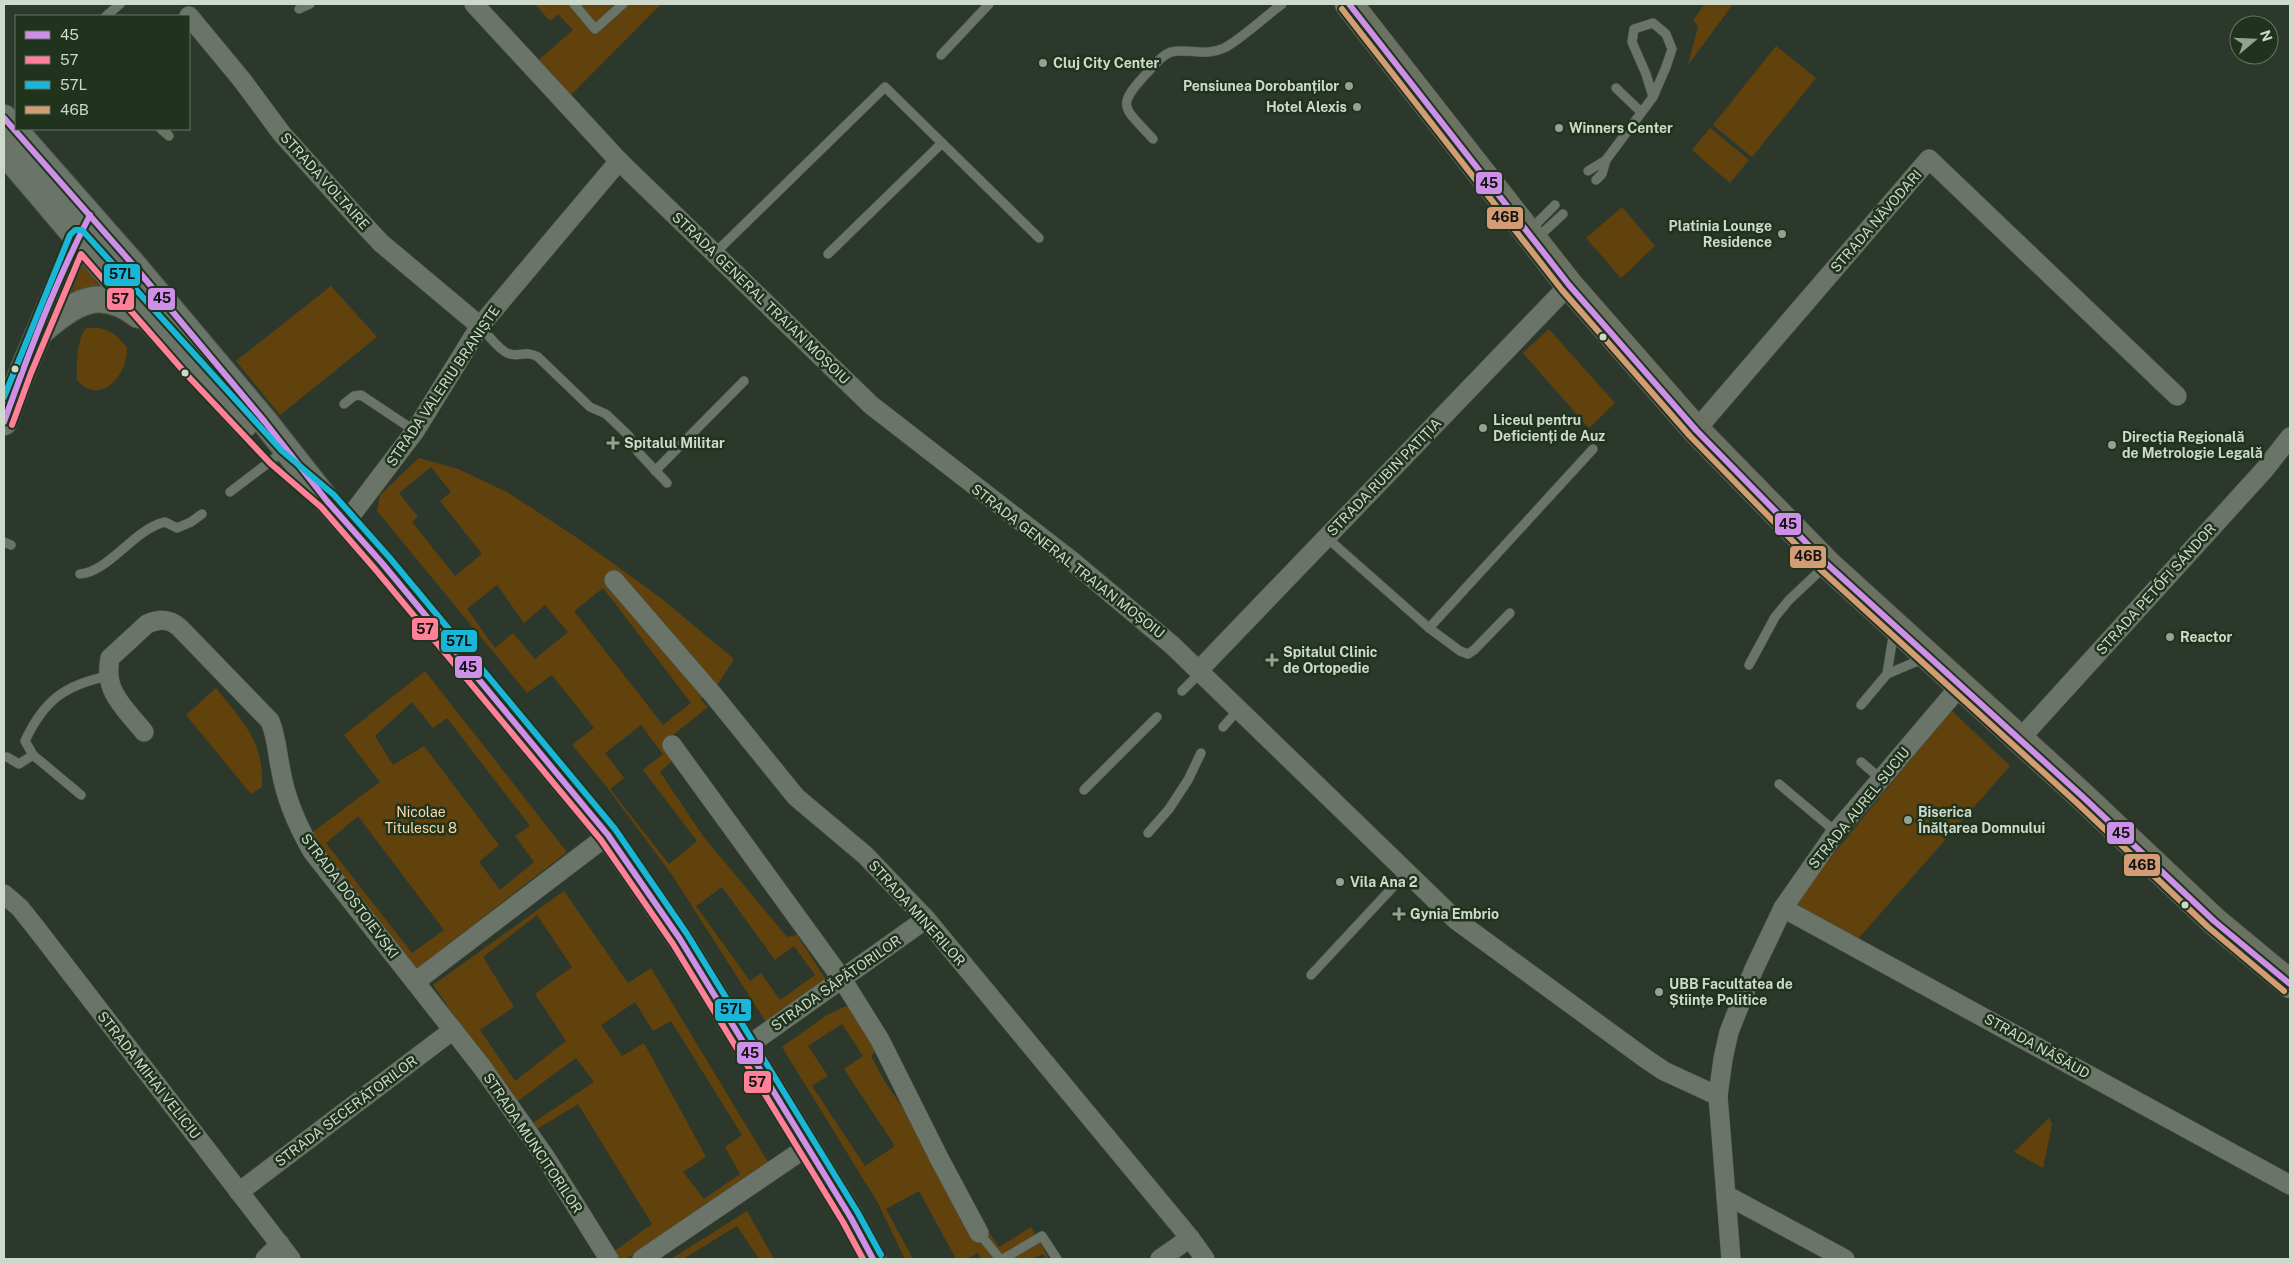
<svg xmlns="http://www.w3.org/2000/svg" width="2294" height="1263" font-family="'Public Sans',sans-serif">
<rect width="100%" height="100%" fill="#2d382c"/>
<g fill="#61420d" fill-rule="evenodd">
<path d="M535,4H661L570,96L539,60L573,30L558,14L550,21Z"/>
<path d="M1705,4H1733L1688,65L1698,26L1693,20Z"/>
<path d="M1776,46L1816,78L1752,157L1713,125Z"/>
<path d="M1710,128L1749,160L1730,183L1692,150Z"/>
<path d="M1622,207L1655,246L1621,278L1586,238Z"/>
<path d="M83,263L105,294L69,300Z"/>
<path d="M331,286L377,337L280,415L236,361Z"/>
<path d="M87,328C105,326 117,333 127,348C128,375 100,407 77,380C76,369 77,334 87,328Z"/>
<path d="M1549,329L1615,403L1589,428L1523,353Z"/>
<path d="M419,458L458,469L507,492L582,541L662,599L734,659L718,684L700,699L708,707L663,743L673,760L660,772L703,836L787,937L797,935L826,980L768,1025L672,875L606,786L572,745L594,728L552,675L527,693L377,511L380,495ZM431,467L451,492L440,501L482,554L455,576L412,522L418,517L399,493ZM497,585L524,623L545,605L568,632L535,659L513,633L495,648L467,609ZM603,588L691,703L663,725L574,611ZM641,725L663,754L643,770L697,841L669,864L610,789L624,778L605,753ZM722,887L775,960L794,946L815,975L780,1000L761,973L750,981L696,906Z"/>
<path d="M425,671L567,852L415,970L310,834L380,782L344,735ZM412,702L433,728L447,718L530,826L515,836L534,862L500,890L479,862L499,845L424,746L393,765L375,736ZM358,816L444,930L412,953L326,843Z"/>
<path d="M216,688C243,722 264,741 262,787L251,794L186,715Z"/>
<path d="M1951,710L2010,766L1857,940L1792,905Z"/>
<path d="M564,891L628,983L651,968L768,1162L626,1259H614L527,1127L594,1082L576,1058L515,1103L433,985ZM537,915L572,967L535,994L566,1041L515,1081L480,1030L514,1007L483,957ZM635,1002L653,1031L671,1021L742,1135L725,1147L740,1174L704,1199L683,1172L706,1157L644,1043L622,1056L601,1025ZM578,1104L652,1224L613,1252L537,1129Z"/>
<path d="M846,1006L858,1013L881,1045L871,1056L885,1082L999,1247L1031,1227L1049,1259H1046L1043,1254L1032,1259H981L978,1253L967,1259H956L919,1191L886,1209L913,1259H905L878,1203L782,1047L827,1015ZM842,1024L863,1056L844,1069L895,1146L865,1166L812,1086L828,1076L808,1046Z"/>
<path d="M2049,1118L2052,1124L2043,1168L2014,1152Z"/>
<path d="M747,1211L774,1259H759L737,1226L683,1259H671Z"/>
</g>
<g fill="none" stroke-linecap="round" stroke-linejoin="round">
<g stroke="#4a5348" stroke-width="10">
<g id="service">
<path d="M574,4L595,29L623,4"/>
<path d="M299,9L310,4"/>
<path d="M106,16L120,4"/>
<path d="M941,55L989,4"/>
<path d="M1616,88L1641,112"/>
<path d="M161,129L169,136"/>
<path d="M1153,139C1123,106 1115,107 1148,72C1154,65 1162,55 1171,52C1190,48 1205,57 1224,48C1239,41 1267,15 1282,4"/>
<path d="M1588,171L1606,160"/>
<path d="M1596,180L1602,174L1606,160L1653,97L1666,67L1672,49L1666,34L1653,23L1634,29L1632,42L1646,74L1653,97"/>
<path d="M1530,230L1555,205"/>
<path d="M1536,239L1563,214"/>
<path d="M716,252L885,87L1039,238"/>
<path d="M828,254L942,143"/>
<path d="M480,326C486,333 502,353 510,354C521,357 525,350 538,357L590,407L606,414L629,436L638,452L667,483"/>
<path d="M344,404L354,396L361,395L415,431"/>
<path d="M655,471L744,381"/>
<path d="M230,492L276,457"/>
<path d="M1326,537L1429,628L1460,651L1468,654L1474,650L1510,613"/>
<path d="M4,542L11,545"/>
<path d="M80,574C109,572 134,529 165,522L177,528L191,522L202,514"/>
<path d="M1429,628L1593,449"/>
<path d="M1749,665L1775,617L1789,600L1825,566"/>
<path d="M1887,674L1894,630"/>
<path d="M1182,691L1201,672"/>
<path d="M1861,705L1887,674L1925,658"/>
<path d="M1223,727L1239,709"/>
<path d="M7,757L19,764L33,755"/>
<path d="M1861,762L1881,779"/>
<path d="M1779,784L1836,832"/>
<path d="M1084,790L1157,717"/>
<path d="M81,795L33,755L25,741C44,700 65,685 108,676"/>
<path d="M1148,833L1169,809L1188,780L1201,753"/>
<path d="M1311,975L1406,873"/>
<path d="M979,1233L1000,1259"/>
<path d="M1003,1259L1042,1236L1057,1259"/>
</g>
</g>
<g stroke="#4a5348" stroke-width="20">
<g id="minor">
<path d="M474,4L619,161L871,405L1072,561L1172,645L1456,920L1646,1059L1664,1071L1718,1096"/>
<path d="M189,16L242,80L282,134L353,213L381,243L480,326"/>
<path d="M1696,430L1929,159L2177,396"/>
<path d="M346,522L415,431L480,326L619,161"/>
<path d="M614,580L715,697L796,797L865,855L926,919L1190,1238L1205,1259"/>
<path d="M1199,670L1569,285"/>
<path d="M144,732C125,708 103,692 110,658L147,624C160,618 170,619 180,628L270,721C277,738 277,753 281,771C286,800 297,825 312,851L482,1067L546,1158L609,1259"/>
<path d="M2019,740L2265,469L2290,437"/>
<path d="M672,745L842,979L880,1040L940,1160L979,1233"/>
<path d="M4,894L20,908L36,928L291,1259"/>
<path d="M1783,908L2290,1185"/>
<path d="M415,982L608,835"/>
<path d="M746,1047L926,919"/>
<path d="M239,1192L453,1030"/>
<path d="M1726,1195L1845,1259"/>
<path d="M265,1259L280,1244"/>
<path d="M642,1259L807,1147"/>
<path d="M1160,1259L1190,1238"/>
<path d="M1731,1259L1718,1096L1723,1059L1729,1032L1754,969L1783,908L1836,832L1960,686"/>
</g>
</g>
<g stroke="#4a5348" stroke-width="28">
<g id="secondary">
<path d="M4,118L135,267L265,422L327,501L382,563L608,835L680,939L851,1218L873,1259"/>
<path d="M4,151L116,283L245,424"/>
<path d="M41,331C74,303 99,285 138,315"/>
<path d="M4,422L23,370L85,224"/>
</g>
</g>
<g stroke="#4a5348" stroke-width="29">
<path id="primary" d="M1349,4L1569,285L1696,430L1827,564L2083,797L2214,921L2290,984"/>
</g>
<use href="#service" stroke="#6b7469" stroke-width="9"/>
<use href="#minor" stroke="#6b7469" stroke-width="19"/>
<use href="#secondary" stroke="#6b7469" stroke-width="26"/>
<use href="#primary" stroke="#6b7262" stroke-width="28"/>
<g stroke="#1f331d" stroke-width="10">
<g id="bus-1">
<path d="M1349,4L1569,285L1696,430L1827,564L2083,797L2214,921L2290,984"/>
<path d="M4,118L135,267L265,422L327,501L382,563L608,835L680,939L851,1218L873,1259"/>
<path d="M4,422C29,352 56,281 90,215"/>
</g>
</g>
<g stroke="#1f331d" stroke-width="10">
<path id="bus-2" d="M12,425L31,373L81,254L187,375L270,463L321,507L375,569L601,840L673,944L843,1222L863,1259"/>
</g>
<g stroke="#1f331d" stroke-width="10">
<path id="bus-3" d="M4,397L70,235L75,230H82L282,451L334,495L389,557L615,829L687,934L858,1213L881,1255"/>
</g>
<g stroke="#1f331d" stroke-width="10">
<path id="bus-4" d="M1342,9L1562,290L1690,436L1821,570L2077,803L2208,927L2284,991"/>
</g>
<use href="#bus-1" stroke="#ce8fe9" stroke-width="6"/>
<use href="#bus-2" stroke="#ff8098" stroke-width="6"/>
<use href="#bus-3" stroke="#1ab6d8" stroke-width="6"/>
<use href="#bus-4" stroke="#d39c74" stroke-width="6"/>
</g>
<g fill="#95a193" stroke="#1f331d" stroke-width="2">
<circle cx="1043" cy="63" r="5"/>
<circle cx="1349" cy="86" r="5"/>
<circle cx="1357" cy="107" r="5"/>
<circle cx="1559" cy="128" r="5"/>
<circle cx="1782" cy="234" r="5"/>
<circle cx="1483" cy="428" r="5"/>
<path d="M610.5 435.5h5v5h5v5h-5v5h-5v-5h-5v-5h5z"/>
<circle cx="2112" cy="445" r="5"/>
<circle cx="2170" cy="637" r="5"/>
<path d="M1269.5 652.5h5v5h5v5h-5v5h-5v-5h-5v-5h5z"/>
<circle cx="1908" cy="820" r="5"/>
<circle cx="1340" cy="882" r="5"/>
<path d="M1396.5 906.5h5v5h5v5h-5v5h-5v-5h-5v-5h5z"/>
<circle cx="1659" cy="992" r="5"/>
</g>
<g fill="#cddacb" stroke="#1f331d" stroke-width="2">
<circle cx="1603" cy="337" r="4.5"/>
<circle cx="15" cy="369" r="4.5"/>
<circle cx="185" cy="373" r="4.5"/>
<circle cx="2185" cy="905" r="4.5"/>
</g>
<g text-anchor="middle" stroke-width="5" stroke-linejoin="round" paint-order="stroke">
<g font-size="14" font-weight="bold" fill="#cddacb" stroke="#1f331d" text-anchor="start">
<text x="1053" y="68">Cluj City Center</text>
<text x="1339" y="91" text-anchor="end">Pensiunea Dorobanților</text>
<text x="1347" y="112" text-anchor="end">Hotel Alexis</text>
<text x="1569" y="133">Winners Center</text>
<text x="1772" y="231" text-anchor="end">Platinia Lounge<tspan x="1772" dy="16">Residence</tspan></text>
<text x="1493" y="425">Liceul pentru<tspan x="1493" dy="16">Deficienți de Auz</tspan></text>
<text x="2122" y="442">Direcția Regională<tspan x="2122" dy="16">de Metrologie Legală</tspan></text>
<text x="624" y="448">Spitalul Militar</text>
<text x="2180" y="642">Reactor</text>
<text x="1283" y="657">Spitalul Clinic<tspan x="1283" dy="16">de Ortopedie</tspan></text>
<text x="1918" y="817">Biserica<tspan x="1918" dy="16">Înălțarea Domnului</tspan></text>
<text x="1350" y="887">Vila Ana 2</text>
<text x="1410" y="919">Gynia Embrio</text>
<text x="1669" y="989">UBB Facultatea de<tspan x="1669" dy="16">Științe Politice</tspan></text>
</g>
<g font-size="14" fill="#cddacb" stroke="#1f331d">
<text transform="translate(325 181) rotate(48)" y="5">STRADA VOLTAIRE</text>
<text transform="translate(1876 221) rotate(-49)" y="5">STRADA NĂVODARI</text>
<text transform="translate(761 298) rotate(44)" y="5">STRADA GENERAL TRAIAN MOȘOIU</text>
<text transform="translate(443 386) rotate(-56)" y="5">STRADA VALERIU BRANIȘTE</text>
<text transform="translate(1384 477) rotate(-46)" y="5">STRADA RUBIN PATIȚIA</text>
<text transform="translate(1068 561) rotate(38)" y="5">STRADA GENERAL TRAIAN MOȘOIU</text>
<text transform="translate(2156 589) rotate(-48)" y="5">STRADA PETŐFI SÁNDOR</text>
<text transform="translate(1859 808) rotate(-51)" y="5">STRADA AUREL SUCIU</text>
<text transform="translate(350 896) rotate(53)" y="5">STRADA DOSTOIEVSKI</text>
<text transform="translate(917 913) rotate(48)" y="5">STRADA MINERILOR</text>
<text transform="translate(836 983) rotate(-35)" y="5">STRADA SĂPĂTORILOR</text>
<text transform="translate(2037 1046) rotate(29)" y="5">STRADA NĂSĂUD</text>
<text transform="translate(149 1075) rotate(52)" y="5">STRADA MIHAI VELICIU</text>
<text transform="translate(346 1111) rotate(-37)" y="5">STRADA SECERĂTORILOR</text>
<text transform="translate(533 1143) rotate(56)" y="5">STRADA MUNCITORILOR</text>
</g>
<g font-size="14" fill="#fed8aa" stroke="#1f331d">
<text x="421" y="817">Nicolae<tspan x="421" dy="16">Titulescu 8</tspan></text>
</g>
</g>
<g stroke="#1f331d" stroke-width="2">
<rect x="1475" y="171" width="28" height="24" rx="5" fill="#ce8fe9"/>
<rect x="1486" y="206" width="38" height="24" rx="5" fill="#d39c74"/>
<rect x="103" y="263" width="38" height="24" rx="5" fill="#1ab6d8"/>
<rect x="147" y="287" width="29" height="24" rx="5" fill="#ce8fe9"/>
<rect x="106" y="287" width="29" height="24" rx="5" fill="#ff8098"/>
<rect x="1774" y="512" width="28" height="24" rx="5" fill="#ce8fe9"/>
<rect x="1789" y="545" width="38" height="24" rx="5" fill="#d39c74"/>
<rect x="411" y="617" width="28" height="24" rx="5" fill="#ff8098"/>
<rect x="440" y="629" width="38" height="24" rx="5" fill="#1ab6d8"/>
<rect x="454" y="655" width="29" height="24" rx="5" fill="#ce8fe9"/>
<rect x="2106" y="821" width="29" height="24" rx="5" fill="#ce8fe9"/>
<rect x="2123" y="853" width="38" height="24" rx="5" fill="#d39c74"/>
<rect x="714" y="998" width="38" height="24" rx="5" fill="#1ab6d8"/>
<rect x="736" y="1041" width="28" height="24" rx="5" fill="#ce8fe9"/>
<rect x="743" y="1070" width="29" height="24" rx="5" fill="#ff8098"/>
</g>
<g font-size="14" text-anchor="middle" font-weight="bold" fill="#111">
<text x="1489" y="188">45</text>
<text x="1505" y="222">46B</text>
<text x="122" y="279">57L</text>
<text x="162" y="303">45</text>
<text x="120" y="304">57</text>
<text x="1788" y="529">45</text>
<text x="1808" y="561">46B</text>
<text x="425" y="634">57</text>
<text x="459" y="646">57L</text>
<text x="468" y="672">45</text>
<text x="2121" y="838">45</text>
<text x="2142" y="870">46B</text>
<text x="733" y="1014">57L</text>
<text x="750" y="1058">45</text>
<text x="757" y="1087">57</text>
</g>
<rect width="2294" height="1263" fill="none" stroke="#cddacb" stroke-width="10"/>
<rect x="15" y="15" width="175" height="115" fill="#1f331d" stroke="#657663"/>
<rect x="25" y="31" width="25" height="8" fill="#ce8fe9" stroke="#657663"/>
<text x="60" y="40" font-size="15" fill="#cddacb">45</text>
<rect x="25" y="56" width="25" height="8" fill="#ff8098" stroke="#657663"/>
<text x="60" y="65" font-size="15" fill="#cddacb">57</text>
<rect x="25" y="81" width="25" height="8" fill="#1ab6d8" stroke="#657663"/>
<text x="60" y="90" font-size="15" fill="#cddacb">57L</text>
<rect x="25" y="106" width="25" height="8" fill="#d39c74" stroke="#657663"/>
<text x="60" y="115" font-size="15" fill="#cddacb">46B</text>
<g transform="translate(2254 40) rotate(71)"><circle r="24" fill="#1f331d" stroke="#657663"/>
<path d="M0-4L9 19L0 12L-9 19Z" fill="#95a193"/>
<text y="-8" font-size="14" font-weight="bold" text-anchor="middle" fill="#cddacb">N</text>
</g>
</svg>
